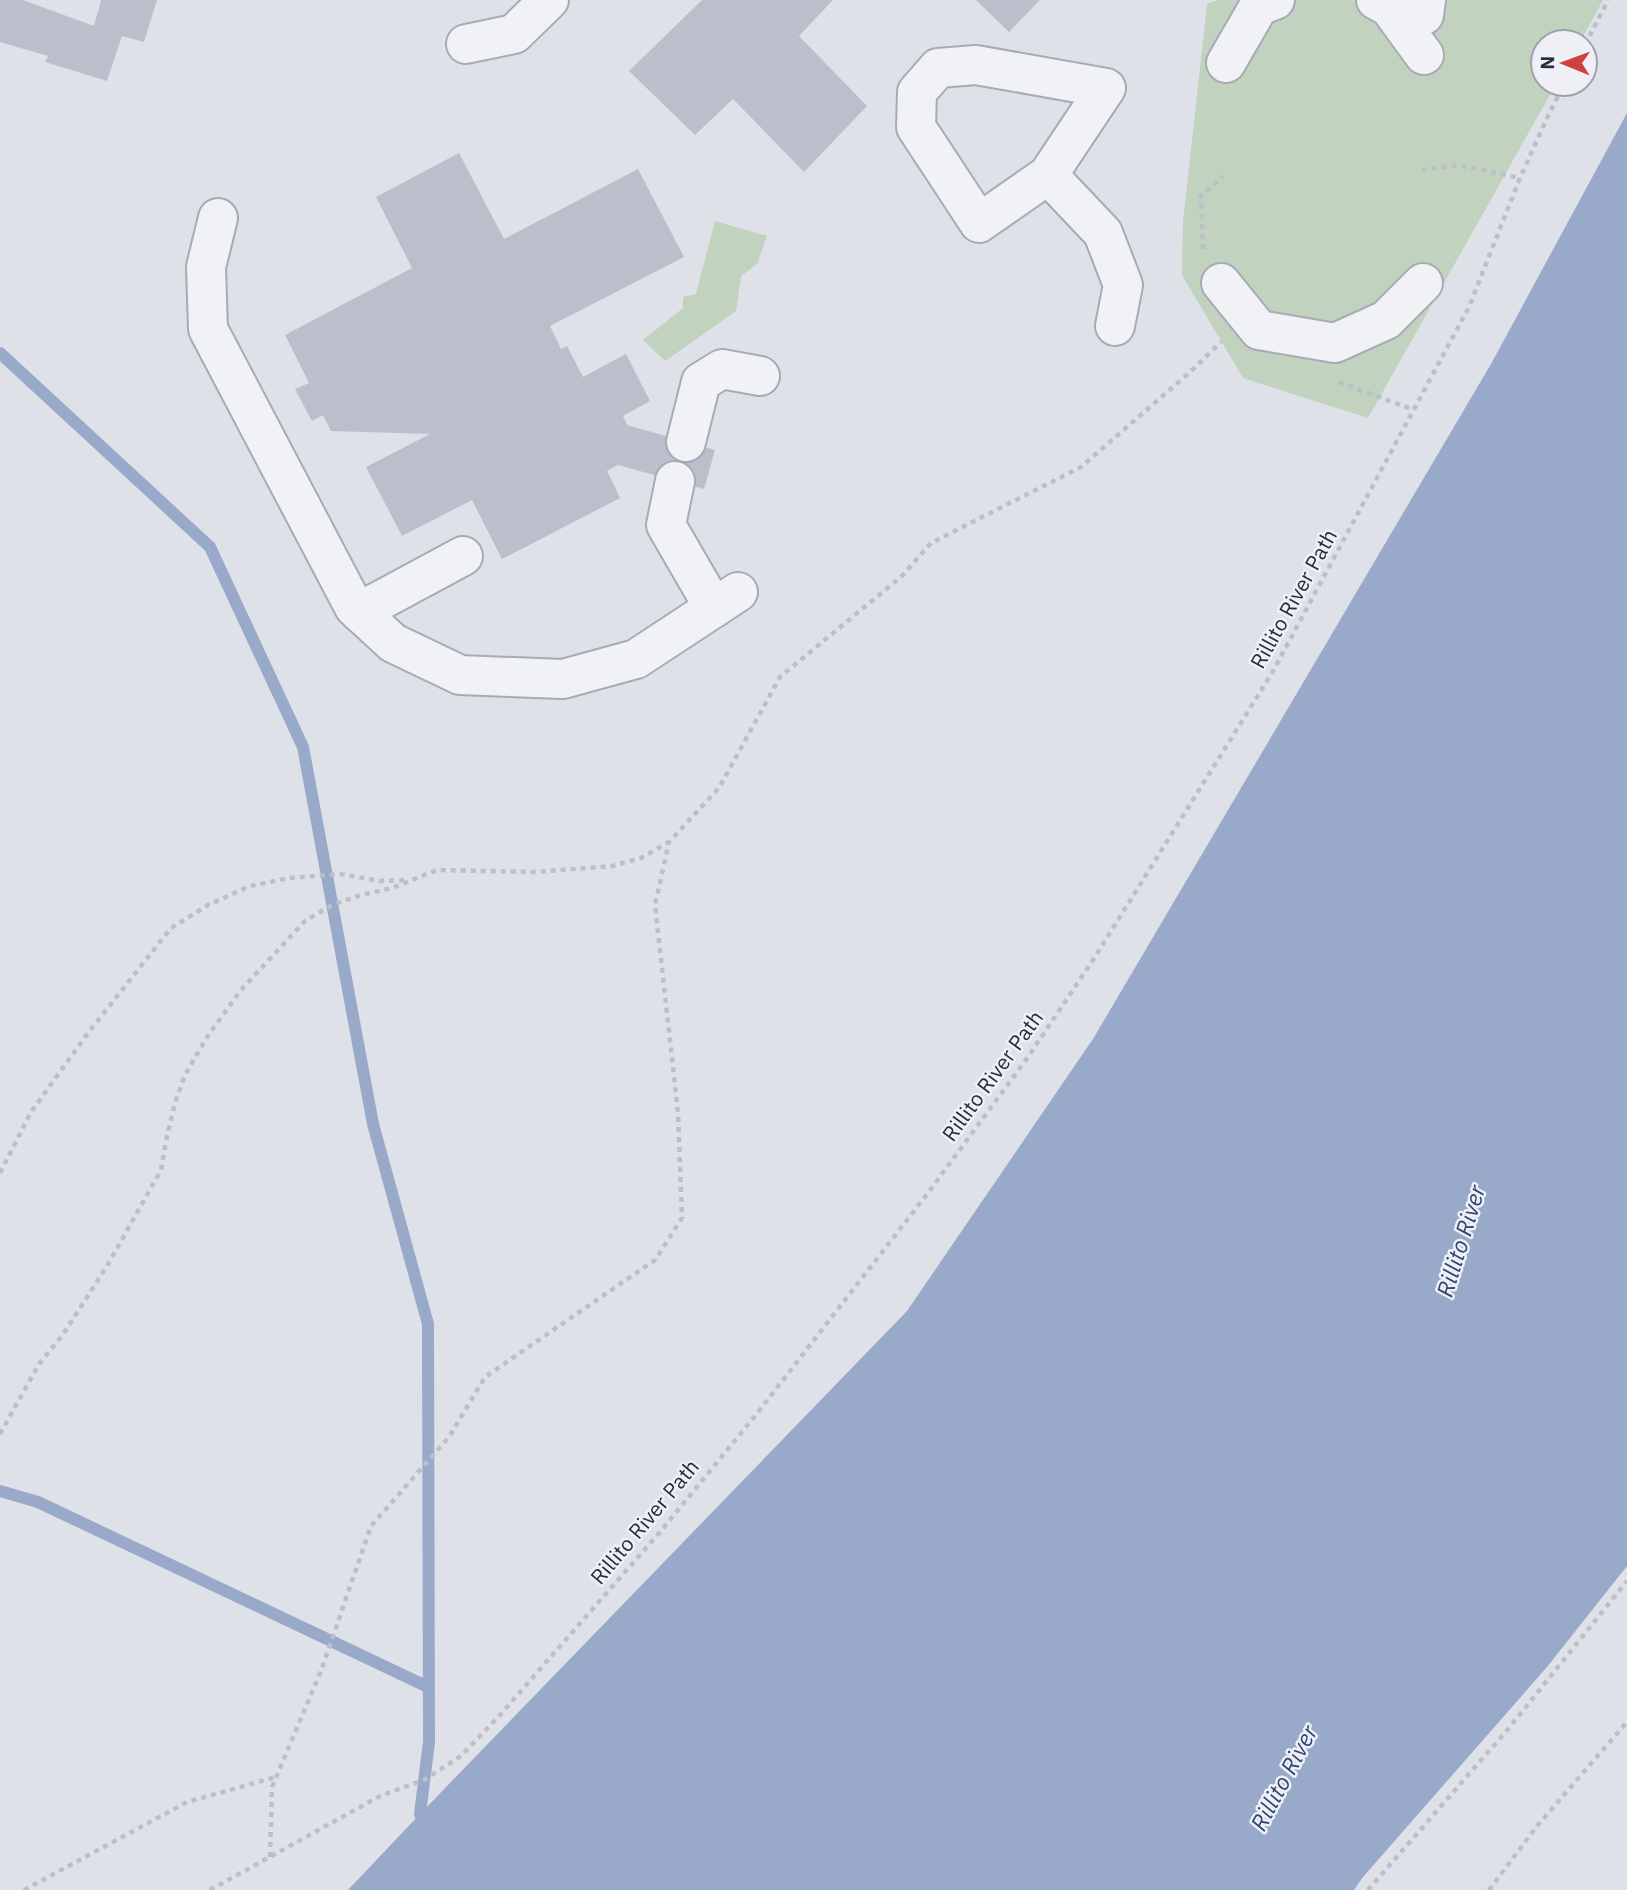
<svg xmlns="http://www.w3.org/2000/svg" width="1627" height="1890" font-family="'IBM Plex Sans',sans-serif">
<rect width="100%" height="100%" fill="#dee1e8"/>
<g fill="#c1d2bf">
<path d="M1218,0H1603L1580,42H1543V84H1556L1368,418L1243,378L1182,275L1183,222L1207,4Z"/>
<path d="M715,221L767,236L757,264L741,276L736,311L665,361L643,340L683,308V297L696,294Z"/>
</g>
<path fill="#98a9c9" d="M1627,113V1566L1547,1667L1363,1877L1354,1890H348L420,1814L907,1311L1093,1039L1491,364Z"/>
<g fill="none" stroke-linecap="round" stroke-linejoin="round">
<g stroke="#98a9c9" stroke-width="12">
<path d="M0,353L210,547L303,747L373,1124L428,1324L429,1742L420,1814L427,1828"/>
<path d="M0,1491L38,1502L428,1687"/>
</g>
</g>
<g fill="#bbbfcb">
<path d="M0,0H23L94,26L101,0H157L144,42L122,36L107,81L45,62L48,56L0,42Z"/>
<path d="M702,0H833L799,36L867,106L804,172L733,99L695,135L629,71Z"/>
<path d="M976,0H1040L1009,32Z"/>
<path d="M459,153L504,239L638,169L684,257L550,326L561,349L567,346L583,377L626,354L650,401L623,416L627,425L715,450L704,489L618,465L607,471L620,498L502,559L472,500L402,536L366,467L430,434L331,431L323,415L312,421L295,389L309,383L285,335L412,268L376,197Z"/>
</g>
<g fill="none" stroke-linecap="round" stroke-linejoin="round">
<g stroke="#a7abb5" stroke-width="42">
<g id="minor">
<path d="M1376,0L1389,7L1424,55"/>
<path d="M1424,15L1426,0"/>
<path d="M466,44L514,34L549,0"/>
<path d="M1226,63L1259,6L1275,0"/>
<path d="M1048,175L1106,88L976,65L938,68L917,92L916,127L979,223L1048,175L1103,233L1123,285L1115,326"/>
<path d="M218,218L206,267L208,329L354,607L393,643L460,675L563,679L636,659L738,592"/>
<path d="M1221,283L1259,330L1335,343L1386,320L1423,283"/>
<path d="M686,442L701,382L722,369L760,376"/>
<path d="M675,481L666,525L714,608"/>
<path d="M359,612L463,556"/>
</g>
</g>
<g stroke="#bcbfc6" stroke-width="4.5" stroke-dasharray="5 5" stroke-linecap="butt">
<path d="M1585,45L1608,0"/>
<path d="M1422,170L1458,165L1520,178"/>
<path d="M1203,249L1201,196L1223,176"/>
<path d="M1339,382L1414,410"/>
<path d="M0,1173L31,1112L88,1033L171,928L208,905L250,886L289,878L340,874L380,881L407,880"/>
<path d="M0,1434L39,1364L62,1336L107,1266L161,1170L167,1136L175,1103L185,1075L207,1037L241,990L305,921L332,905L361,895L392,888L437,870L536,872L612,866L641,858L669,842"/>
<path d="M270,1857L272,1787L321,1671L371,1526L449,1437L485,1377L655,1260L682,1218L678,1113L655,905L669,842L719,788L780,677L902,576L931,543L1081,467L1189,373L1221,342"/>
<path d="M24,1890L187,1802L276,1777"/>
<path d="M210,1890L382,1795L424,1780L461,1756L499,1716L660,1532L755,1416L928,1193L1028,1057L1093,960L1272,673L1469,307L1520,178L1548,116L1564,84"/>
<path d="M1368,1890L1509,1728L1627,1581"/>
<path d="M1489,1890L1537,1826L1627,1722"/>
</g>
<use href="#minor" stroke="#f1f2f6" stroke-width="38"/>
</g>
<g text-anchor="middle" stroke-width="5" stroke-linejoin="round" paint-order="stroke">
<g font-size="21" fill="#272c3f" stroke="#eef0f6">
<text transform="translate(1294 599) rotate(-61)" y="7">Rillito River Path</text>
<text transform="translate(993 1076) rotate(-54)" y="7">Rillito River Path</text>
<text transform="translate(645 1522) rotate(-50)" y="7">Rillito River Path</text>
</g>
<g font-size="23" font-style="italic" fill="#314573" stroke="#eef0f6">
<text transform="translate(1461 1241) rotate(-73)" y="8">Rillito River</text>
<text transform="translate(1284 1778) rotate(-62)" y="8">Rillito River</text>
</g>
</g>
<g transform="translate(1564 63) rotate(271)"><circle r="33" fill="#eef0f6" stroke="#9ea2ad" stroke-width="2"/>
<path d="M0-5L12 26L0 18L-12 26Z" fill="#d04041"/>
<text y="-10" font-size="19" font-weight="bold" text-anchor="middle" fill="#272c3f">N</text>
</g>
</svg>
